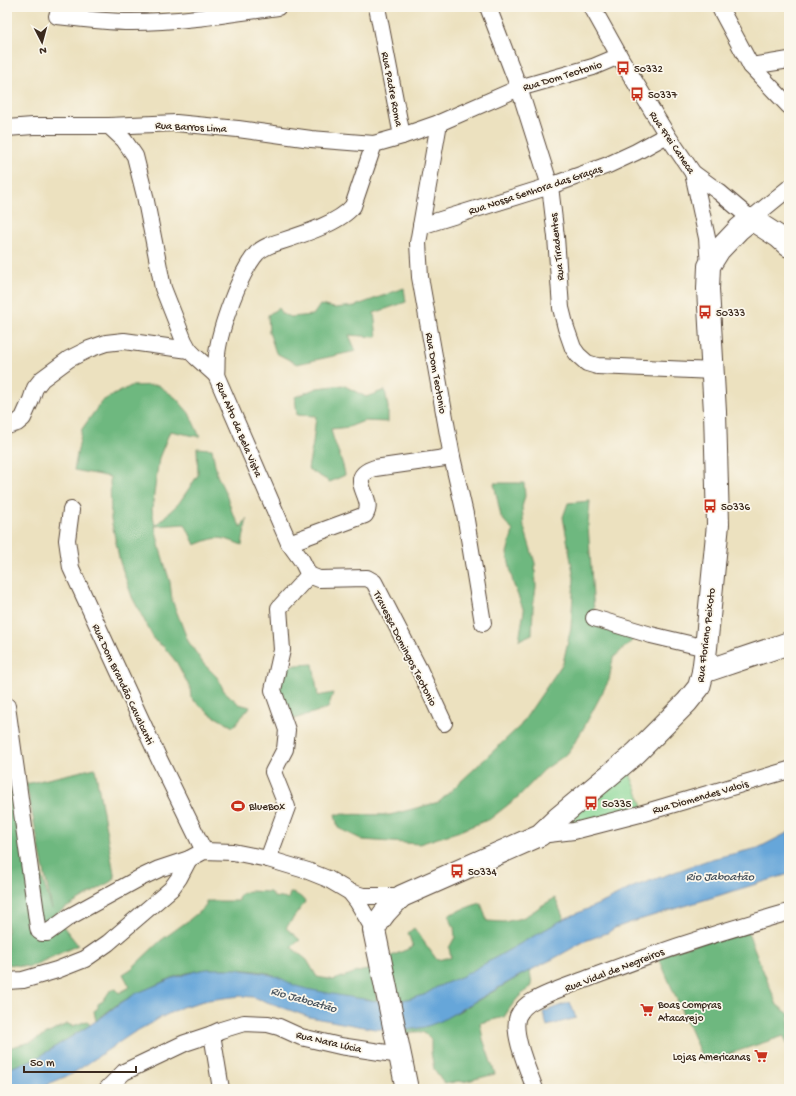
<svg xmlns="http://www.w3.org/2000/svg" width="796" height="1096" font-family="'Gochi Hand',sans-serif">
<rect width="100%" height="100%" fill="#fbf7ec"/>
<filter id="ink" filterUnits="userSpaceOnUse"><feTurbulence type="fractalNoise" baseFrequency=".025" numOctaves="2"/><feDisplacementMap in="SourceGraphic" scale="8" xChannelSelector="R" yChannelSelector="G"/><feConvolveMatrix kernelMatrix="1 2 1 2 8 2 1 2 1" color-interpolation-filters="sRGB"/></filter>
<filter id="wash" filterUnits="userSpaceOnUse"><feTurbulence type="fractalNoise" baseFrequency=".012" numOctaves="4" result="noise"/><feDisplacementMap in="SourceGraphic" scale="16" xChannelSelector="R" yChannelSelector="G"/><feGaussianBlur stdDeviation="0.9" result="paint"/><feColorMatrix in="noise" values="0 0 0 0 0 0 0 0 0 0 0 0 0 0 0 0 0 1.4 0 .05"/><feComposite in="paint" operator="in"/></filter>
<g filter="url(#wash)">
<rect width="100%" height="100%" fill="#ece1bf"/>
<path fill="#88d796" stroke="#62805a" d="M628,769L643,806L572,829L566,820Z"/>
<g fill="#6eb87f" stroke="#54714e">
<path d="M404,288L406,302L374,313L377,337L349,335L356,351L297,364L276,353L269,332L268,315L278,308L282,314L291,317L313,315L320,305L335,308L355,306Z"/>
<path d="M158,385L176,398L189,413L200,437L170,431L159,458L152,509L155,526L179,503L198,475L197,448L212,449L217,475L226,494L232,512L241,527L247,518L242,545C219,536 218,536 195,545L185,524L155,526L160,549L170,582L172,600L188,641L203,663L217,677L224,691L239,704L250,707L233,727L210,714L191,698L190,688L177,663L164,647L155,641L132,597L120,562L111,519L110,477L74,470L82,429L102,401L131,386Z"/>
<path d="M343,385L366,397L385,390L388,407V422L364,421L349,427L331,429C334,445 343,459 345,475L330,482L308,469L313,443L316,416L297,415L295,397L317,388Z"/>
<path d="M494,483H524L525,496L522,507L524,527L535,563L536,587L533,607L532,634L519,640L524,611L513,583L507,553L513,531L501,517Z"/>
<path d="M590,501L588,525L595,626L634,639L613,658L609,680L583,729L568,753L544,770L518,797L490,819L457,832L419,844L363,840L338,828L335,814L390,815L439,802L520,726L563,663L571,627L574,578L563,517L568,503Z"/>
<path d="M313,664L318,696L333,693L328,708L288,721L278,690L282,666Z"/>
<path d="M95,768L115,879L54,915L78,945L30,967L7,964V782L12,781L52,909L26,784Z"/>
<path d="M249,891L270,892L274,897L288,899L290,893C296,893 302,897 305,902L286,928L300,940L291,947L307,960L317,977L334,980L357,972L372,969L377,1001C353,998 319,995 296,987C285,982 275,975 263,972C238,968 211,968 187,973C172,977 158,984 145,990C134,995 124,1000 115,1006C108,1011 102,1016 96,1021L94,1011L98,1008V1004L103,1001L111,989H116L119,993L130,987L123,974L131,969L160,941L189,920L206,906V901H238C238,894 242,893 249,891Z"/>
<path d="M555,898L564,919L463,976L437,987L424,995L395,1002L389,957L413,947L408,933L414,928L437,960L447,958H451L449,948L455,937L454,927L448,915C460,911 469,906 481,903L487,921L504,922L522,918L531,913L541,906Z"/>
<path d="M746,928L777,1005L789,1014V1049L784,1036L704,1062L658,956Z"/>
<path d="M530,970L532,986C518,996 513,1003 504,1017L480,1023L483,1039L495,1074L463,1082L459,1081L445,1084L434,1069L431,1052V1039C421,1028 417,1032 403,1035L401,1031L425,1027L460,1011Z"/>
<path d="M87,1021L90,1025L37,1058L7,1069V1048L31,1042L67,1024L73,1026Z"/>
</g>
<g fill="#66a6d9" stroke="#50687c">
<path d="M789,832V874L629,923L615,928L607,933L585,941L553,959L519,976L441,1021L425,1027L401,1031L375,1029L309,1017L253,997L240,996L208,1000L182,1007L162,1017L133,1033L72,1074L48,1084L44,1089H7V1069L37,1058L87,1027L102,1017L116,1006L135,994L173,978L196,971L207,969H235L264,973L278,977L296,986L307,989L343,996L377,1001L395,1002L424,995L437,987L463,976L564,919L606,901L633,887L711,859L758,848Z"/>
<path d="M570,1002L576,1018L547,1026L543,1012Z"/>
</g>
</g>
<g filter="url(#ink)">
<g fill="none" stroke-linecap="round" stroke-linejoin="round">
<g stroke="#564536" stroke-width="18">
<g id="street">
<path d="M488,7L519,88L550,186L556,237L561,308L566,328L573,348L578,355L587,363L597,366L714,371"/>
<path d="M592,7L621,59L667,135L693,173L719,192L751,219L789,188"/>
<path d="M721,10L751,66L789,106"/>
<path d="M57,16C82,19 106,22 131,22C181,22 229,14 278,7"/>
<path d="M751,66L789,60"/>
<path d="M439,123L418,243L420,277L452,457L465,514L483,623"/>
<path d="M109,126L124,140L135,156L145,196L163,288L184,341L189,350L196,357L216,375L289,543L302,561L309,575L319,579L367,578L374,582L420,671L444,723"/>
<path d="M7,128L33,126H109L176,123L238,129L311,139L374,144"/>
<path d="M402,136L439,123L519,88L593,67L619,56"/>
<path d="M693,173L707,238L709,266"/>
<path d="M421,226L550,186L608,165L636,152L667,135"/>
<path d="M216,375C217,368 216,361 217,354C220,328 240,272 257,253C261,249 266,247 270,245C294,237 338,225 353,206L374,144L402,136L377,7"/>
<path d="M7,426L17,423L23,418L31,400L35,388L42,379L69,359L89,349L106,343L124,341L189,350"/>
<path d="M71,510L67,540L71,568L160,761L204,851"/>
<path d="M289,543L365,515C377,497 343,478 375,468L452,457"/>
<path d="M594,618L651,635L706,648"/>
<path d="M7,706L38,927L39,931L42,933H47L69,917L138,879L159,869L189,859L204,851L233,852L268,859L308,871L328,879L350,892L357,901L374,930"/>
<path d="M540,835L574,831L640,814L789,770"/>
<path d="M268,859L287,807L273,772L285,749L287,730L273,690L282,650L279,608L309,575"/>
<path d="M350,892L363,896H402"/>
<path d="M7,981L23,980L57,970L85,959L108,943L171,889L179,878L189,859"/>
<path d="M212,1034L221,1089"/>
<path d="M107,1089L124,1072L185,1043L212,1034L221,1030L244,1023L268,1024L279,1027L301,1037L340,1046L400,1055"/>
<path d="M535,1089C529,1072 511,1033 518,1016C521,1010 527,1004 533,1001C550,991 574,984 592,977C657,952 722,931 789,912"/>
</g>
</g>
<g stroke="#564536" stroke-width="24">
<g id="secondary">
<path d="M703,672L789,643"/>
<path d="M407,1089L374,930C380,916 390,906 402,896L540,835L558,818L636,753L687,702L699,687L703,672L706,648L718,524L715,412L708,289L709,266L719,250L739,229L751,219L779,237L789,246"/>
</g>
</g>
<use href="#street" stroke="#fff" stroke-width="16"/>
<use href="#secondary" stroke="#fff" stroke-width="22"/>
</g>
</g>
<defs>
<g id="bus-bare" transform="scale(1.08)"><path d="M-5-6H5V4H4V6H2V4H-2V6H-4V4H-5ZM-3.5-4V0h7V-4ZM-3.5 1.2v1.5H-2V1.2ZM2 1.2v1.5H3.5V1.2Z" fill="#c8321e" stroke="#fbf7ec" stroke-width="2.5" paint-order="stroke"/></g>
<g id="stadium-bare" transform="scale(1.08)"><path d="M0-5a6.5 5 0 1 0 0 10a6.5 5 0 1 0 0-10ZM-3.5-1.8h7v3.6h-7Z" fill="#c8321e" stroke="#fbf7ec" stroke-width="2.5" paint-order="stroke"/></g>
<g id="supermarket-bare" transform="scale(1.08)"><path d="M-6-5.5h2.5l.6 2H6L4.5 2H-2.5L-4.4-4H-6ZM-1.5 3.2a1.3 1.3 0 1 0 .1 0ZM3 3.2a1.3 1.3 0 1 0 .1 0Z" fill="#c8321e" stroke="#fbf7ec" stroke-width="2.5" paint-order="stroke"/></g>
</defs>
<g fill-rule="evenodd">
<use href="#bus-bare" x="623" y="68"/>
<use href="#bus-bare" x="637" y="94"/>
<use href="#bus-bare" x="705" y="312"/>
<use href="#bus-bare" x="710" y="506"/>
<use href="#bus-bare" x="591" y="803"/>
<use href="#stadium-bare" x="238" y="806"/>
<use href="#bus-bare" x="457" y="871"/>
<use href="#supermarket-bare" x="647" y="1010"/>
<use href="#supermarket-bare" x="761" y="1056"/>
</g>
<g text-anchor="middle" stroke-width="3.5" stroke-linejoin="round" paint-order="stroke">
<g font-size="11" fill="#3b2a1e" stroke="#fbf7ec" text-anchor="start">
<text x="634" y="72">50332</text>
<text x="648" y="98">50337</text>
<text x="716" y="316">50333</text>
<text x="721" y="510">50336</text>
<text x="602" y="807">50335</text>
<text x="249" y="810">BlueBox</text>
<text x="468" y="875">50334</text>
<text x="658" y="1008">Boas Compras<tspan x="658" dy="13">Atacarejo</tspan></text>
<text x="750" y="1060" text-anchor="end">Lojas Americanas</text>
</g>
<g font-size="11" fill="#3b2a1e" stroke="#fbf7ec">
<text transform="translate(562 75) rotate(-17)" y="4">Rua Dom Teotonio</text>
<text transform="translate(393 89) rotate(79)" y="4">Rua Padre Roma</text>
<text transform="translate(191 126) rotate(3)" y="4">Rua Barros Lima</text>
<text transform="translate(673 142) rotate(56)" y="4">Rua Frei Caneca</text>
<text transform="translate(535 189) rotate(-18)" y="4">Rua Nossa Senhora das Graças</text>
<text transform="translate(556 247) rotate(-96)" y="4">Rua Tiradentes</text>
<text transform="translate(437 373) rotate(80)" y="4">Rua Dom Teotonio</text>
<text transform="translate(240 429) rotate(67)" y="4">Rua Alto da Bela Vista</text>
<text transform="translate(705 635) rotate(-83)" y="4">Rua Floriano Peixoto</text>
<text transform="translate(406 648) rotate(63)" y="4">Travessa Domingos Teotonio</text>
<text transform="translate(124 684) rotate(65)" y="4">Rua Dom Brandão Cavalcanti</text>
<text transform="translate(700 796) rotate(-16)" y="4">Rua Diomendes Valois</text>
<text transform="translate(614 969) rotate(-21)" y="4">Rua Vidal de Negreiros</text>
<text transform="translate(329 1041) rotate(13)" y="4">Rua Nara Lúcia</text>
</g>
<g font-size="12" font-style="italic" fill="#4a555f" stroke="#fbf7ec">
<text x="720" y="880">Rio Jaboatão</text>
<text transform="translate(304 999) rotate(16)" y="4">Rio Jaboatão</text>
</g>
</g>
<rect width="796" height="1096" fill="none" stroke="#fbf7ec" stroke-width="24"/>
<g transform="translate(42 42) rotate(174)" stroke="#fbf7ec" stroke-width="3" paint-order="stroke">
<path d="M0-3L7 15L0 10L-7 15Z" fill="#3b2a1e"/>
<text y="-6" font-size="11" font-weight="bold" text-anchor="middle" fill="#3b2a1e">N</text>
</g>
<path d="M24 1066v6h112v-6" fill="none" stroke="#3b2a1e" stroke-width="2"/>
<text x="30" y="1066" font-size="12" fill="#3b2a1e" stroke="#fbf7ec" stroke-width="3" paint-order="stroke">50 m</text>
</svg>
